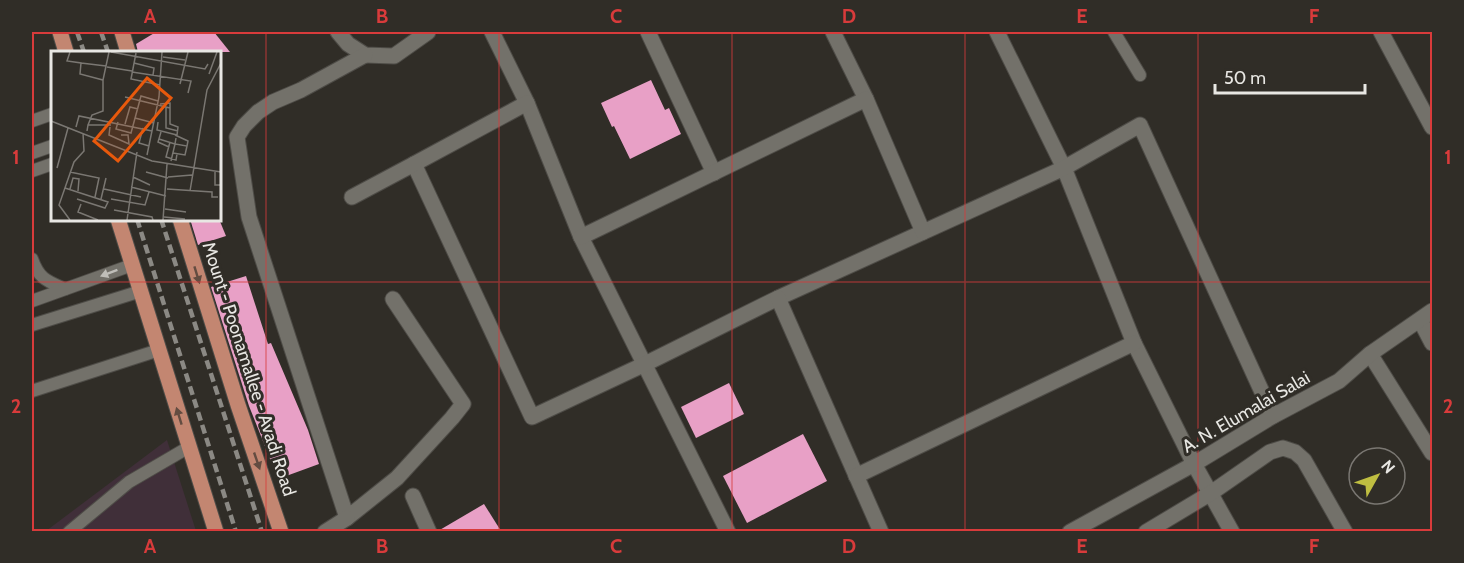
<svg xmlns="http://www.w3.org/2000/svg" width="1464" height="563" font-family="Cabin,sans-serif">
<rect width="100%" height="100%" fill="#302d27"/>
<path fill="#402f39" d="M167,440L196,531H46Z"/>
<g fill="#e8a0c6">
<path d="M156,32H214L230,52H138L136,44Z"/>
<path d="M651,80L665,110L669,108L681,134L630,159L614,126L612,127L601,103Z"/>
<path d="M190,219H219L226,236L198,245Z"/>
<path d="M246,276L268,344L271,343L308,430L319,464L278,479L249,406L211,287Z"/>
<path d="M729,383L744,414L696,438L681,407Z"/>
<path d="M803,434L827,481L747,523L723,476Z"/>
<path d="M484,504L501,531H438Z"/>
</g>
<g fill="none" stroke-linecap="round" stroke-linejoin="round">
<g stroke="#4e4c47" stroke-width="14">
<g id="service">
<path d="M1114,32L1140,75"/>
<path d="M32,121L52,114"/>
<path d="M32,153L52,146"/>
<path d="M32,171L52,164"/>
<path d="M32,259C39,279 47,281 65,289"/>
<path d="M32,301L132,265"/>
<path d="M32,325L141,291"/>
<path d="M32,391L159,350"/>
<path d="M69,532L129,482L189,447"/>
</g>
</g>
<g stroke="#4e4c47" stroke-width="17">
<g id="minor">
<path d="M338,32L348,44L365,55L394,56L428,32"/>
<path d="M492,32L527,103L581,237L728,532"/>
<path d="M648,32L714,173"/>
<path d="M833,32L866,99"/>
<path d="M997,32L1064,168L1134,343L1194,464L1232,532"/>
<path d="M1381,32L1432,127"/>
<path d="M365,55L301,90L273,102L258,112L244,126L237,137L249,217L347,518L397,478L452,418L463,404L393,299"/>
<path d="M527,103L414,164L532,417L645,364L778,298L1064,168L1140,125L1273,416"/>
<path d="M352,197L414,164"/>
<path d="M581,237L866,99L923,232"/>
<path d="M778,298L881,532"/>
<path d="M1420,320L1432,343"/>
<path d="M1370,354L1432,453"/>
<path d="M856,476L1134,343"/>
<path d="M413,496L429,532"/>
<path d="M325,532L347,518"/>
<path d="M1070,532L1194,464L1273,416L1339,381L1370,354L1432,311"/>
<path d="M1146,532L1211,493L1270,452L1283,448L1295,452L1304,460L1345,532"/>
</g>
</g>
<g stroke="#4e4c47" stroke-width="17">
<g id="primary">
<path d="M60,32L66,52"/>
<path d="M122,32L128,52"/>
<path d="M118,219L216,532"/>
<path d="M180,219L238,405L281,532"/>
</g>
</g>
<use href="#service" stroke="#73716a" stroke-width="12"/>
<use href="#minor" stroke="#73716a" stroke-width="15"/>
<use href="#primary" stroke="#c38671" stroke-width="15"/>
<g stroke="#8b8984" stroke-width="4.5" stroke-dasharray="9 4.5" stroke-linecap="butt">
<path d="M77,32L84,52"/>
<path d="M101,32L108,52"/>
<path d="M137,219L236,532"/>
<path d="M161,219L262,532"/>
</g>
</g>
<defs><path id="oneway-solid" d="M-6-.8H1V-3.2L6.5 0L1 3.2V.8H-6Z" transform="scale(1.5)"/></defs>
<use fill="#bfbeb9" href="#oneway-solid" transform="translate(109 273) rotate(159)"/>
<g fill="#634c41">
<use href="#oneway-solid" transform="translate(197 275) rotate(73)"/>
<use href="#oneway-solid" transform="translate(179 416) rotate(-107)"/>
<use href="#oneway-solid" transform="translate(257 461) rotate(71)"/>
</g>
<path fill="none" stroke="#d83b3b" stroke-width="1.5" stroke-opacity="0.55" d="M266,32V532M499,32V532M732,32V532M965,32V532M1198,32V532M32,282H1432"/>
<g text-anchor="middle" stroke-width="6" stroke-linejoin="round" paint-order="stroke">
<g font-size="18" fill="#e8e7e3" stroke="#302d27">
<text transform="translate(249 369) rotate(72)" y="6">Mount - Poonamallee - Avadi Road</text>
<text transform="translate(1246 412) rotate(-30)" y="6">A. N. Elumalai Salai</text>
</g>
</g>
<g transform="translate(51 51)">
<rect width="170" height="170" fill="#302d27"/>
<path fill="none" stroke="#7a7772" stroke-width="1.5" d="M19,1L16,10L30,12L29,23L52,29L58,1M60,1L154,18L157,13M85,2L80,28L109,34M112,6L134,9M30,12L55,15M83,12L103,17L102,24M56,16L81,20M81,21L140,30L137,42M158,23L166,1M129,33L137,1M74,46L119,57M115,56V77L127,80M84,67L103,72M0,70L101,110L170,121M67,71L65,78L80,82L90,45L107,50M107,71L106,79L126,84L127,76L119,73V52L109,53M74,73L79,56L87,58M37,74L41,64L52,60V29M25,76L28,65L101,80M59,76L58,84L78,93L77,84H70M92,77L88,92L98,95M36,80L37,74H60M110,81L107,91L118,96M124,84L137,90L136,95M108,88L124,93L120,110M119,91L115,106L125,109L126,103M122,102L134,104L136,95L124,93L125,87M96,104L108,46L111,1M6,117L17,77M164,120V134H170M19,121L48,127L44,146M95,121L117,127M82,126L99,134M117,126L141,124M80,136L115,145M14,137L57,151L54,157L26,148M19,138L22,127L28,128L27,140M53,138L90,146M116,138L161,141V146H167M139,140L156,39L170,12M50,148L55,127M60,148L94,154L98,141M30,153L27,161L47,169M114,158L135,161M63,159L101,166L102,169M113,166L134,168M19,169L8,154L23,111L33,100L32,82M76,169L86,101M112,169L116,113"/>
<path fill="#e8590c" fill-opacity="0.15" stroke="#e8590c" stroke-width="3" d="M96,27L120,47L67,110L43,90Z"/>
<rect width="170" height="170" fill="none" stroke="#e8e7e3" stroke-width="3"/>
</g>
<rect width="1464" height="563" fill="none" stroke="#302d27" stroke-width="66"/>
<g transform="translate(1377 476) rotate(50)"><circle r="28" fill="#302d27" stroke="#7a7772" stroke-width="1.5"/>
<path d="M0-4.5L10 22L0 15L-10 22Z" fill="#bfbe41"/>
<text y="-9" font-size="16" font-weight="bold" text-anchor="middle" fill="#e8e7e3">N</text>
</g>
<path d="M1215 84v9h150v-9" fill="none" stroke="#e8e7e3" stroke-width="3"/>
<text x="1224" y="84" font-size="18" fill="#e8e7e3" stroke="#302d27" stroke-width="4.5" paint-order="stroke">50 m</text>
<rect x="33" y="33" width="1398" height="497" fill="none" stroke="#d83b3b" stroke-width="2"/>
<g font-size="20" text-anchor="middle" font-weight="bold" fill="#d83b3b">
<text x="150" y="23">A</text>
<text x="382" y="23">B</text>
<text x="616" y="23">C</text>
<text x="849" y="23">D</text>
<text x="1082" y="23">E</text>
<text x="1314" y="23">F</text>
<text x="16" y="164">1</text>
<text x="1448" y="164">1</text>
<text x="16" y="413">2</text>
<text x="1448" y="413">2</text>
<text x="150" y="553">A</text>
<text x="382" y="553">B</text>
<text x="616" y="553">C</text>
<text x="849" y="553">D</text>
<text x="1082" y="553">E</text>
<text x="1314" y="553">F</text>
</g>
</svg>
